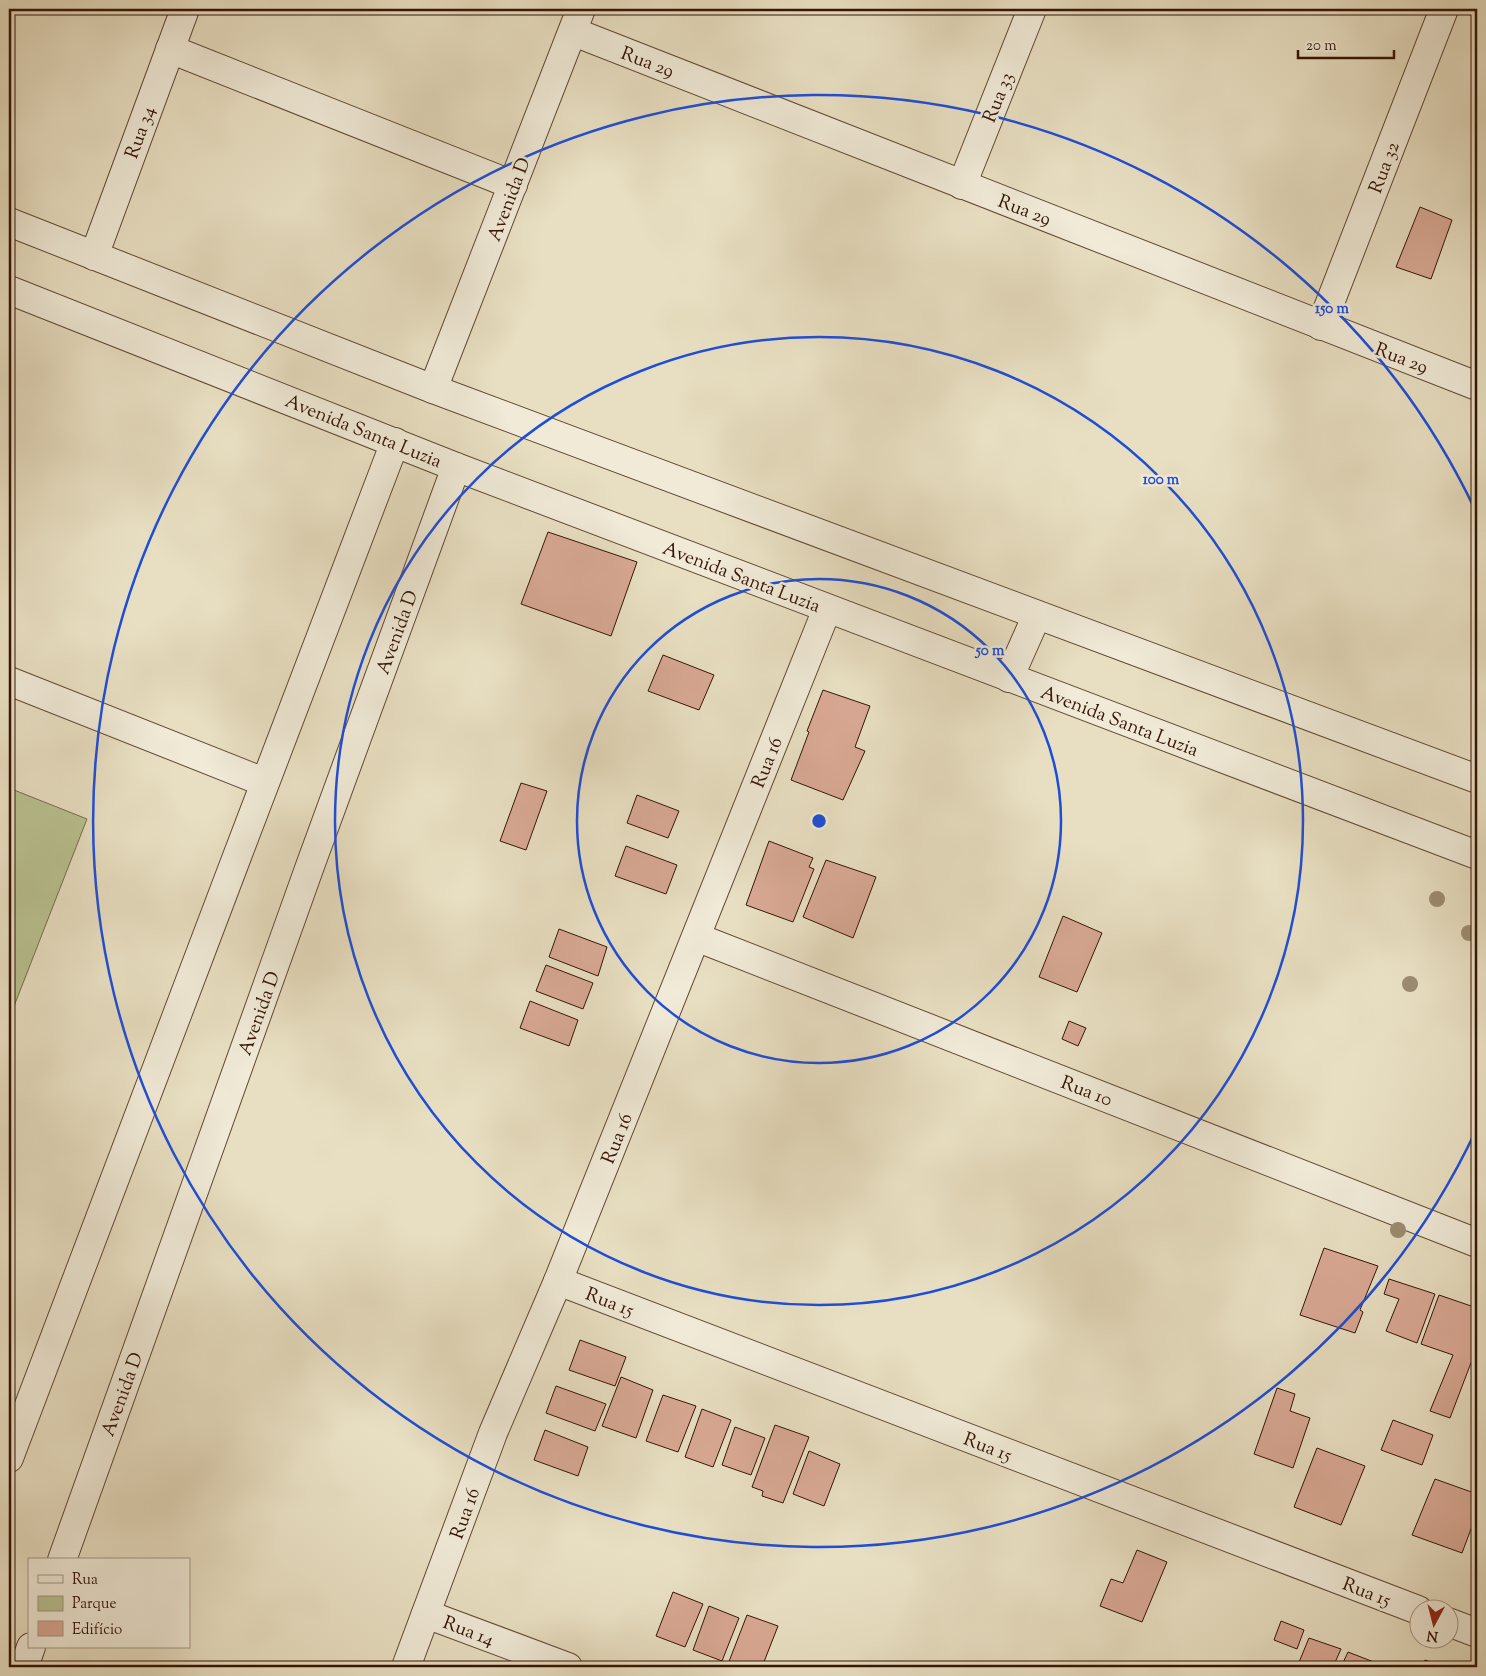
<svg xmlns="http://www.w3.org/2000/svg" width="1486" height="1676" font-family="'Sorts Mill Goudy',serif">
<rect width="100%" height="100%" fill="#e8dfc2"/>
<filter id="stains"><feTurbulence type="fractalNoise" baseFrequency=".004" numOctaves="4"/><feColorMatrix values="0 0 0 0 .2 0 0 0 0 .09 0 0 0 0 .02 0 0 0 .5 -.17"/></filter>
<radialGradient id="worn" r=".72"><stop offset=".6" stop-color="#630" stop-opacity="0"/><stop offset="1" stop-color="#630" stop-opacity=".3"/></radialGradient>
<path fill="#b9c191" stroke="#776b4b" d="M9,788L87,819L9,1019Z"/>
<g fill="#d8a894" stroke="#351505">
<path d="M1420,207L1452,220L1431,279L1396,267Z"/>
<path d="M548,532L637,562L611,636L521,604Z"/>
<path d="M663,655L714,675L699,710L648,691Z"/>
<path d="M823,690L870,706L855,747L865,751L843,800L791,780L809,732L807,731Z"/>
<path d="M521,783L547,791L526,850L500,841Z"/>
<path d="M637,795L679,811L668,838L627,823Z"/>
<path d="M769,841L813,858L809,867L814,869L793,922L746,905Z"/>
<path d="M626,846L677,865L666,894L615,876Z"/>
<path d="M826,860L876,877L853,938L803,917Z"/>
<path d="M1063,916L1102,933L1077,992L1039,977Z"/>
<path d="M559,929L607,947L598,976L549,957Z"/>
<path d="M546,965L593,983L583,1009L536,991Z"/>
<path d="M530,1001L578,1020L569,1046L520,1028Z"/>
<path d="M1069,1021L1086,1028L1078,1046L1062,1039Z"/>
<path d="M1324,1248L1378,1266L1360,1310L1363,1312L1355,1333L1300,1315Z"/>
<path d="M1389,1279L1435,1294L1417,1343L1386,1331L1399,1299L1384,1294Z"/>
<path d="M1439,1295L1477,1308V1347L1450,1418L1430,1411L1453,1355L1421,1344Z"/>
<path d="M580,1340L626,1357L615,1386L569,1370Z"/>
<path d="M621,1377L653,1390L636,1438L602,1426Z"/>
<path d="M556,1386L606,1404L595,1431L546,1413Z"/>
<path d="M1277,1388L1295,1394L1290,1411L1310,1418L1293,1468L1254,1454Z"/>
<path d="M663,1395L696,1406L678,1452L646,1441Z"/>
<path d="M702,1409L731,1420L713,1467L685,1457Z"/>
<path d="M1393,1420L1433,1435L1422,1465L1381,1450Z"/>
<path d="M775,1425L809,1437L783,1503L762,1496L763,1491L752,1487Z"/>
<path d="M735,1427L765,1438L751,1475L722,1465Z"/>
<path d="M545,1430L588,1447L578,1476L534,1460Z"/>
<path d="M1317,1448L1365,1466L1341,1525L1294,1507Z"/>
<path d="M809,1451L840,1464L824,1506L793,1494Z"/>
<path d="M1435,1479L1477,1494V1513L1462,1553L1412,1535Z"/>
<path d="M1137,1550L1167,1562L1142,1622L1100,1606L1111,1579L1123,1583Z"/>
<path d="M673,1592L703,1604L685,1647L656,1636Z"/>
<path d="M709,1606L739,1618L722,1661L693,1650Z"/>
<path d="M747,1615L778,1626L762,1667H737L728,1664Z"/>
<path d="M1281,1621L1304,1630L1297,1649L1274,1640Z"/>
<path d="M1309,1638L1341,1649L1333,1667H1297Z"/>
<path d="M1348,1652L1379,1664L1378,1667H1341Z"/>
<path d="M1425,1660L1445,1667H1422Z"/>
</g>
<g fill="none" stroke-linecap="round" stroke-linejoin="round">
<g stroke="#624834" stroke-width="30">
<g id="minor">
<path d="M574,32L1477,386"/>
<path d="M170,49L513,185"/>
<path d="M962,185L1032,9"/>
<path d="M9,222L433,389L1477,779"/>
<path d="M94,256L185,9"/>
<path d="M9,290L456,467L1477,855"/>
<path d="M1321,326L1444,9"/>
<path d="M433,389L581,9"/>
<path d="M1009,678L1037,615"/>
<path d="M9,681L264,782"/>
<path d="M696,937L1477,1243"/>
<path d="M558,1281L1418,1610"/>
<path d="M9,1458C138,1120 265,780 395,442"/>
<path d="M62,1560L310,866L456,467"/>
<path d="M426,1614L568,1667"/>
<path d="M1448,1622L1477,1633"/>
<path d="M24,1667L31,1647"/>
<path d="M406,1667L493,1433L558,1281L827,609"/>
</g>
</g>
<use href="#minor" stroke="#f0ead7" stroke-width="28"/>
</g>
<g fill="#9c8c71">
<circle cx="1437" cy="899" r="8"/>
<circle cx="1469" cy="933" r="8"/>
<circle cx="1410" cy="984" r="8"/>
<circle cx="1398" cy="1230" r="8"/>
</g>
<g fill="none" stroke="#1d4ed8" stroke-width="2.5">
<circle cx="819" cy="821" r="242"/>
<circle cx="819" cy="821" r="484"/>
<path d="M1477 1128A726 726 0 1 1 1477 514"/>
</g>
<g text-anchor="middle" stroke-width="5" stroke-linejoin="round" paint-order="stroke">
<g font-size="19" fill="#351505" stroke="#f0ead7">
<text transform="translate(648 61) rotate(21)" y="7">Rua 29</text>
<text transform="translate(997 97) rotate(-68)" y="7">Rua 33</text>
<text transform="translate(139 132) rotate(-70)" y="7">Rua 34</text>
<text transform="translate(1383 167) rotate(-69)" y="7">Rua 32</text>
<text transform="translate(508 199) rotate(-69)" y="7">Avenida D</text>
<text transform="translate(1025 209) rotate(21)" y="7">Rua 29</text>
<text transform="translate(1402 357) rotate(21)" y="7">Rua 29</text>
<text transform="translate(364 430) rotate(22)" y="7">Avenida Santa Luzia</text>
<text transform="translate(742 576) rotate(21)" y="7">Avenida Santa Luzia</text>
<text transform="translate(396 632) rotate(-70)" y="7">Avenida D</text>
<text transform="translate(1120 720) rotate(21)" y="7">Avenida Santa Luzia</text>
<text transform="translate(766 762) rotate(-68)" y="7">Rua 16</text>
<text transform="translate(258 1013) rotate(-70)" y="7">Avenida D</text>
<text transform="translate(1087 1090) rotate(21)" y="7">Rua 10</text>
<text transform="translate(616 1138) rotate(-68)" y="7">Rua 16</text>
<text transform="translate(610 1301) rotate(21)" y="7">Rua 15</text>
<text transform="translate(121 1394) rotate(-70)" y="7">Avenida D</text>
<text transform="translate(988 1446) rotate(21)" y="7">Rua 15</text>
<text transform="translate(464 1513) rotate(-70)" y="7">Rua 16</text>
<text transform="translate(1367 1591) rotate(21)" y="7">Rua 15</text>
<text transform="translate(469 1630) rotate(21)" y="7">Rua 14</text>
</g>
</g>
<circle cx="819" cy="821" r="8" fill="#1d4ed8" stroke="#f0ead7" stroke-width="2.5"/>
<g font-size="15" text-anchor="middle" font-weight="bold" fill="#1d4ed8" stroke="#f0ead7" stroke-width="5" stroke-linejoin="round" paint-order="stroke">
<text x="1332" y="313">150 m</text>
<text x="1161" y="484">100 m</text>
<text x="990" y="655">50 m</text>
</g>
<rect width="1486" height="1676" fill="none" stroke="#e8dfc2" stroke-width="30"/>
<rect x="10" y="10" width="1466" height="1656" fill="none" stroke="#351505" stroke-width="2.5"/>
<rect x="15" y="15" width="1456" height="1646" fill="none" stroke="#351505"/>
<rect x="28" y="1558" width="162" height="90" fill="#f0ead7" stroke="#a59583"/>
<rect x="38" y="1575" width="25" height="8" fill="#f0ead7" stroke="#a59583"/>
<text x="72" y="1584" font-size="15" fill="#351505">Rua</text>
<rect x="38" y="1596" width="25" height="15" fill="#b9c191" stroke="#a59583"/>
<text x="72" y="1608" font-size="15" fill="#351505">Parque</text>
<rect x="38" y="1621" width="25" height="15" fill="#d8a894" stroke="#a59583"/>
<text x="72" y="1634" font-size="15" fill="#351505">Edifício</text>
<g transform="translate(1434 1624) rotate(187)"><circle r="24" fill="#f0ead7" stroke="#a59583"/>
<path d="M0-4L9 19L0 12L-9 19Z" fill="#8f2418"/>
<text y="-8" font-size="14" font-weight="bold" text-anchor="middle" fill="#351505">N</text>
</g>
<path d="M1298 50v8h96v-8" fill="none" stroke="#351505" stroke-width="2.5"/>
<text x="1306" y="50" font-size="15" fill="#351505" stroke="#f0ead7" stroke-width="4" paint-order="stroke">20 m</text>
<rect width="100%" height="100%" filter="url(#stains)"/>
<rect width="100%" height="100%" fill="url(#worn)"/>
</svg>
